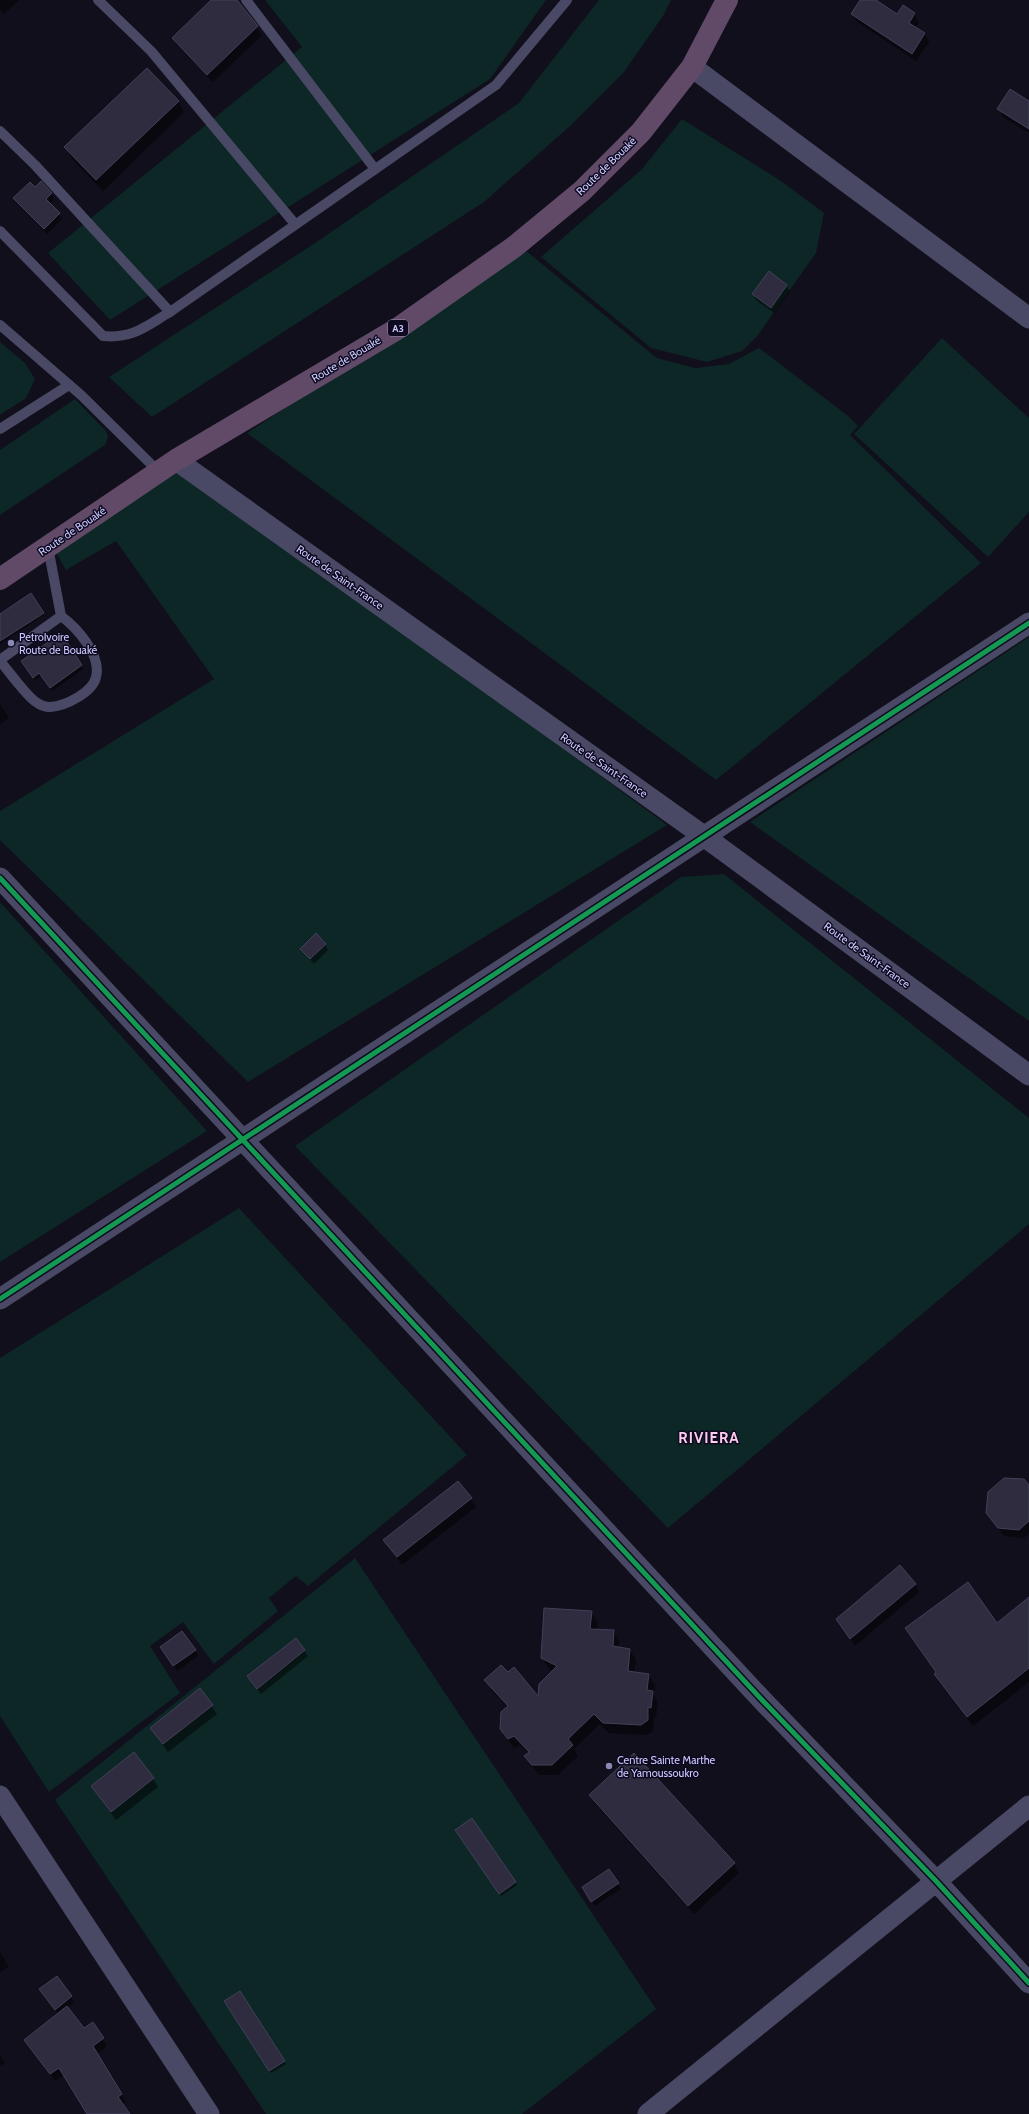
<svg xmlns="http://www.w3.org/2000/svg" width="1029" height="2114" font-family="Cabin,sans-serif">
<rect width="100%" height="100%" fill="#100f1b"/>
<g fill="#0d2626">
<path d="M265,0H546L490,79L110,320L48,253L302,47Z"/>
<path d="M599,0H671L663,16L624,72L570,126L484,202L152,417L109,377L315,243L519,103Z"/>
<path d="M682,119L781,181L824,213L816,253L758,335L742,351L707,362L651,348L541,257L642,169Z"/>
<path d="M525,250L657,358L695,368L729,364L759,348L847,415L858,426L850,435L981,563L716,780L247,433Z"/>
<path d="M942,338L1029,418V512L988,557L854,434Z"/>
<path d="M0,342L25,363L35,379L26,398L0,415Z"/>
<path d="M75,399L106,431L108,437L105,445L0,515V450Z"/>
<path d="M176,463L667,825L248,1082L0,840V811L214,679L116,541L66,570L53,547Z"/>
<path d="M1029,637V1021L750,822Z"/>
<path d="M724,874L1029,1118V1224L668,1528L295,1146L681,877Z"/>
<path d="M0,902L207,1131L0,1262Z"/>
<path d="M239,1208L467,1455L308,1586L296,1576L269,1598L278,1611L214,1664L183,1622L150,1646L180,1693L49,1792L0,1716V1358Z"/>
<path d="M355,1558L656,2009L522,2114H266L55,1800Z"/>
</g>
<g fill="#0007" fill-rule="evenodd">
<path d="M0,0H19L4,14L0,10Z"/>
<path d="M213,0H234L262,35L213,82L178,46L173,38Z"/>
<path d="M862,0H874L897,15L903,7L914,14L919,22L915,28L925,34L929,42L916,61L857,22L853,14Z"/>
<path d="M178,101L184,112L103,191L72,159L66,148Z"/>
<path d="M1029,102V133L1003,117L999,109Z"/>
<path d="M35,189L51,194L54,199L49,204L62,219L47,234L15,198Z"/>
<path d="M786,286L790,291L774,313L756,300L753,294Z"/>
<path d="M31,595L44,615L0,644V615Z"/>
<path d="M24,664L81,665L83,669L52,691L42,676L35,680Z"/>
<path d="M0,704L9,718L0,724Z"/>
<path d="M325,944L328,950L314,964L301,949Z"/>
<path d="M458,1482L476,1507L402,1565L384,1540Z"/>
<path d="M1029,1487V1533L1024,1538L1004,1536L987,1513Z"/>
<path d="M915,1585L919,1592L855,1646L837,1620Z"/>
<path d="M1029,1599V1682L973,1726L940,1683L935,1674L937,1673L906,1628L997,1624Z"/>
<path d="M591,1612L597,1622V1631H614L619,1641V1648L630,1650L636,1660L634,1673L649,1675L655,1686L653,1694L658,1703L656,1717H654L653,1731L647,1735L609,1733L600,1724L574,1749L578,1756L558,1775H539L526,1757L528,1754L520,1745L514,1748L501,1729L508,1708L491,1690L486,1680L539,1698L553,1671L548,1668L542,1657ZM628,1658H630L628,1676H626Z"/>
<path d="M295,1639L308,1656L261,1694L248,1677Z"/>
<path d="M161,1648L195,1650L198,1656L177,1671Z"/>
<path d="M200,1689L217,1714L168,1752L151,1728Z"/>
<path d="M153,1779L158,1787L116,1820L92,1787Z"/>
<path d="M590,1795L734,1863L739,1873L694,1914L596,1805Z"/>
<path d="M472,1820L517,1885L501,1896L458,1833Z"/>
<path d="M609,1870L621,1889L595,1906L586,1893Z"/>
<path d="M0,1952L9,1967L0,1972Z"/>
<path d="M56,1977L74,2002L67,2008L84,2029L92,2023L107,2046L97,2054L126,2102L122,2104L128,2114H88L64,2075L55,2081L25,2040L58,2014L40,1990Z"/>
<path d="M240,1992L286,2064L271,2073L225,2002Z"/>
<path d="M0,2055L5,2063L0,2066Z"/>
</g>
<g fill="#2e2c3e" stroke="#43405a">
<path d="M211,0H237L258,26L207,75L172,38Z"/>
<path d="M860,0H876L897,14L903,5L915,13L909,23L925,33L912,54L851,14Z"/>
<path d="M147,68L179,101L96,180L64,147Z"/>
<path d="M1010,89L1029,101V129L997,109Z"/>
<path d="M41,181L52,193L46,199L60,213L44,229L13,198L30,182L35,187Z"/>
<path d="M769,271L787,285L771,308L752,294Z"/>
<path d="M31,593L44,613L0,641V614Z"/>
<path d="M61,633L82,665L50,688L39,673L33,678L21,661Z"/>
<path d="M316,933L326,944L310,959L300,949Z"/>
<path d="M1004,1478L1024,1479L1029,1485V1521L1019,1530L998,1528L986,1513L988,1492Z"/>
<path d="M458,1481L472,1498L397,1557L383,1540Z"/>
<path d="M900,1565L916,1584L850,1639L836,1619Z"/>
<path d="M968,1582L997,1623L1029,1597V1668L967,1717L934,1674L936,1672L905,1628Z"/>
<path d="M544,1608L592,1611L590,1629L614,1630L613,1646L630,1649L628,1671L649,1674L647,1690L653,1691L651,1708L648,1707V1720L641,1725L603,1723L594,1714L568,1739L573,1745L552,1765H532L524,1756L529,1752L514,1736L508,1739L500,1729L501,1712L508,1706L484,1680L501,1665L508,1672L514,1667L538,1696L539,1684L557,1666L541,1658Z"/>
<path d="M182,1631L196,1650L173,1666L160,1647Z"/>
<path d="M296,1638L305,1650L257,1689L247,1676Z"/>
<path d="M200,1688L213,1705L163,1744L150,1728Z"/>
<path d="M134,1752L154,1778L111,1812L91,1786Z"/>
<path d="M634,1753L735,1863L688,1906L589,1795Z"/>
<path d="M472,1818L516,1882L499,1894L455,1830Z"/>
<path d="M609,1869L619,1883L591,1902L582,1887Z"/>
<path d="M57,1976L72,1996L55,2010L39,1989Z"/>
<path d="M240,1991L285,2061L269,2071L224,2001Z"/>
<path d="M67,2006L84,2028L93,2022L104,2038L93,2046L122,2094L118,2097L130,2114H87L59,2068L50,2074L24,2040Z"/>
</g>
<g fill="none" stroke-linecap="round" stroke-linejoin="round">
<g stroke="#494965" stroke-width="10">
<path d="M98,0L151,51L295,224"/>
<path d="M246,0L375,169"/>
<path d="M0,131L35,165L170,312"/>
<path d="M0,231L103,336C133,339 146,326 170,312L496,85L567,0"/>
<path d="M0,325L81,395L159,472"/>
<path d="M0,429L69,385"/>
<path d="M0,660L61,616L48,547"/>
<path d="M0,661C8,670 27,697 36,702C40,705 46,707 50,707C66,706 93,692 96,677C102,655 76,627 61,616"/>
</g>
<g stroke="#494965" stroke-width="21">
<path d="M692,67L1029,318"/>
<path d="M176,460L705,837L1029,1075"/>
<path d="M0,878L763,1701L936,1881L1029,1983"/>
<path d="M0,1299L1029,623"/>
<path d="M0,1796L209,2114"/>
<path d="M648,2114L1029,1806"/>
</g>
<path stroke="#614a67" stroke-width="22" d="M0,579L176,460L397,329L514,247L582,191L641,132L692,67L727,0"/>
<g stroke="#0d0a20" stroke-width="8">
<g id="cycleway">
<path d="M0,878L763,1701L936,1881L1029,1983"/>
<path d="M0,1299L1029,623"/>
</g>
</g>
<use href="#cycleway" stroke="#139951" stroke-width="5"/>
</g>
<g fill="#8b88af" stroke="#0d0a20" stroke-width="1.5">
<circle cx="11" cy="643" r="4"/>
<circle cx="609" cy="1766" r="4"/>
</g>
<g text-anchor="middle" stroke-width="3" stroke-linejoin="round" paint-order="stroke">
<rect fill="#0d0a20" stroke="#9390bc" stroke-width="1" x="388" y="320" width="20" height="16" rx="3"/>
<g font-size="10" font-weight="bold" fill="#cdc9ff">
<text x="398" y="332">A3</text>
</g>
<g font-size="11" fill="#cdc9ff" stroke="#0d0a20">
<text transform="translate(606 166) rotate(-44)" y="4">Route de Bouaké</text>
<text transform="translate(346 359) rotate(-31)" y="4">Route de Bouaké</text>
<text transform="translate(72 531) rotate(-34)" y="4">Route de Bouaké</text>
<text transform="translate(340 577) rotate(35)" y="4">Route de Saint-France</text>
<text transform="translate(604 765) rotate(35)" y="4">Route de Saint-France</text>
<text transform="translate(867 955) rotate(36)" y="4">Route de Saint-France</text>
</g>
<g font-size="11" fill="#cdc9ff" stroke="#0d0a20" text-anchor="start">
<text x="19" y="641">PetroIvoire<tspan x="19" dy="13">Route de Bouaké</tspan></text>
<text x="617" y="1764">Centre Sainte Marthe<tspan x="617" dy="13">de Yamoussoukro</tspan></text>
</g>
<g font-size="15" font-weight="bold" letter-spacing="1" fill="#ffcbee" stroke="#0d0a20">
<text x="709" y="1443">RIVIERA</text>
</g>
</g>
</svg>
